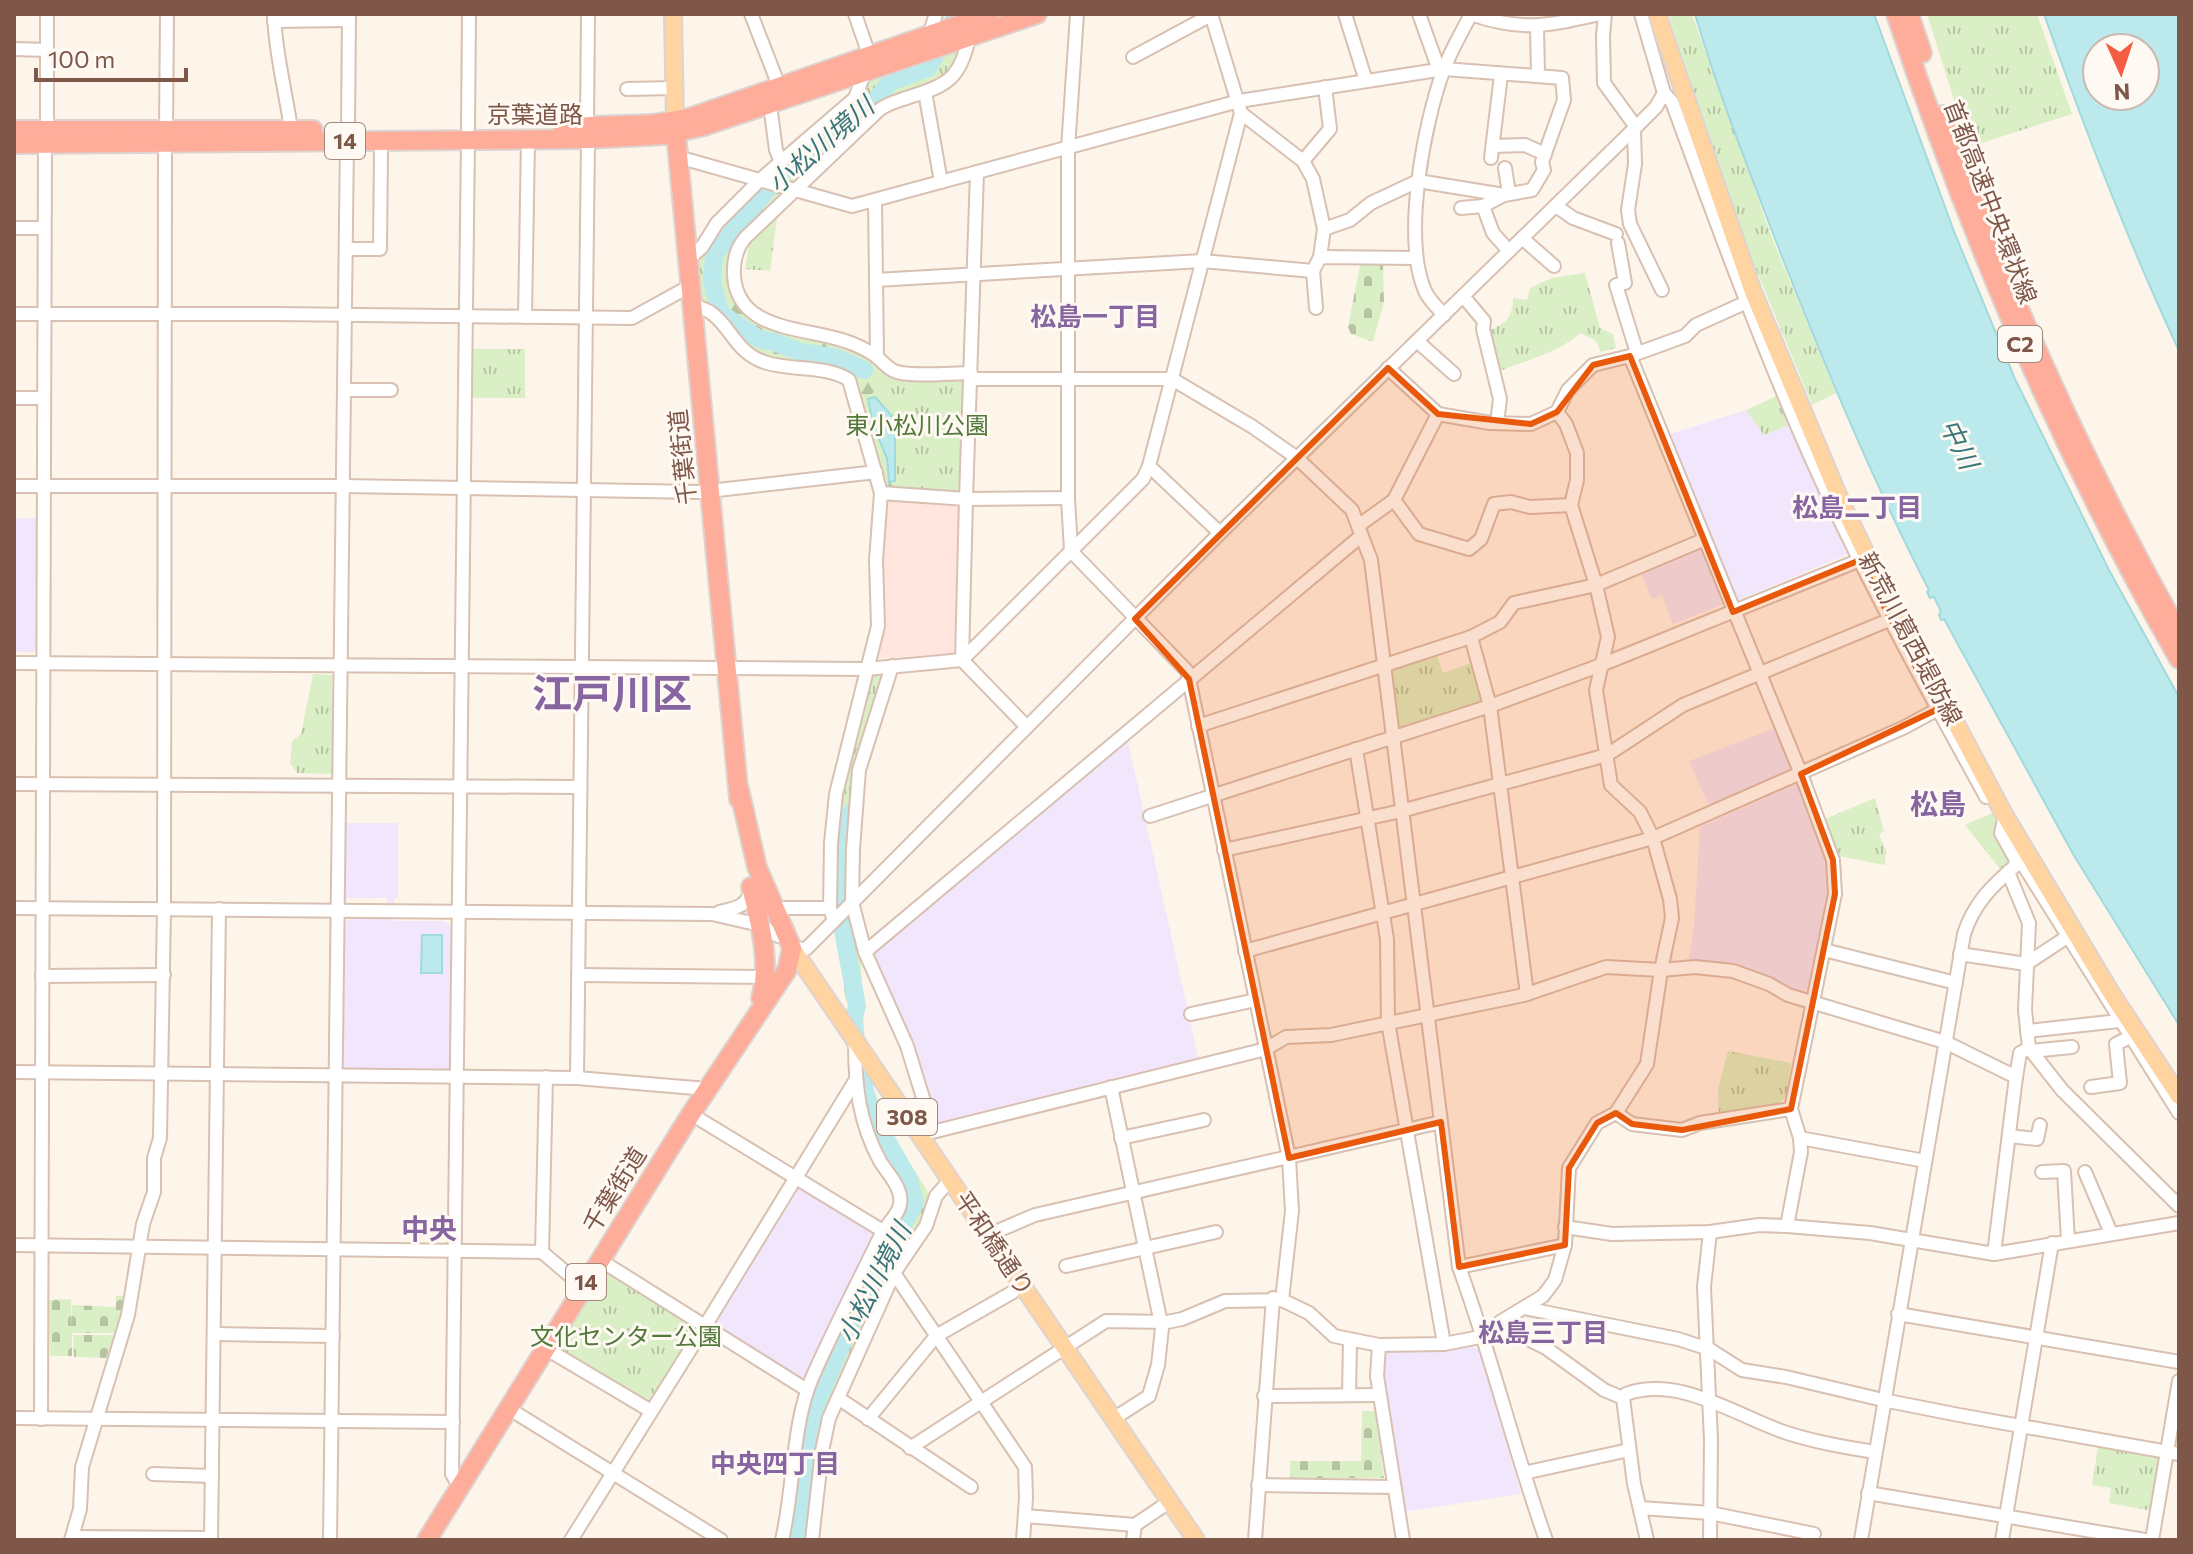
<svg xmlns="http://www.w3.org/2000/svg" width="2193" height="1554" font-family="Commissioner,'Noto Sans JP',sans-serif">
<defs>
<pattern id="grass-tufts" width="24" height="20" patternUnits="userSpaceOnUse" patternTransform="scale(2)"><rect width="24" height="20" fill="#daefc6"/><path d="M3 7l-1-3M5 7V3M7 7l1-3M15 17l-1-3M17 17v-4M19 17l1-3" fill="none" stroke="#b6c4a3"/></pattern>
<pattern id="forest-firs" width="22" height="20" patternUnits="userSpaceOnUse" patternTransform="scale(2)"><rect width="22" height="20" fill="#daefc6"/><path d="M5 1l3.5 6h-7zM16 11l3.5 6h-7z" fill="#b6c4a3"/></pattern>
<pattern id="cemetery-stones" width="16" height="16" patternUnits="userSpaceOnUse" patternTransform="scale(2)"><rect width="16" height="16" fill="#daefc6"/><path d="M2 7V4a2 2 0 0 1 4 0v3zM10 15v-3a2 2 0 0 1 4 0v3z" fill="#b6c4a3"/></pattern>
</defs>
<rect width="100%" height="100%" fill="#fef5ea"/>
<path fill="#ffe5de" d="M884,499L961,504L954,653L874,659L882,627Z"/>
<g fill="#f2e6fc">
<path d="M1746,410L1764,435L1794,423L1851,553L1736,601L1722,594V605L1673,624L1662,595L1652,599L1640,571L1698,548L1703,549L1719,589L1666,435Z"/>
<path d="M14,518H38V645L33,652H14Z"/>
<path d="M1775,728L1792,769L1767,783L1773,794L1797,783L1802,785L1829,858L1830,889L1812,987L1797,993L1688,964L1694,927L1700,827L1765,798L1760,786L1710,808L1689,761Z"/>
<path d="M1127,737L1199,1061L937,1125L912,1045L870,954Z"/>
<path d="M345,823H398V898L394,899V921H445L452,927L451,1071L342,1070L344,923L352,918H388L387,898H344Z"/>
<path d="M800,1187L872,1231L874,1240L805,1388L714,1325Z"/>
<path d="M1471,1345L1479,1350L1521,1494L1403,1512L1383,1380L1385,1351L1446,1352Z"/>
</g>
<g fill="url(#grass-tufts)">
<path d="M1668,14H1692L1772,238L1836,393L1812,405L1746,245Z"/>
<path d="M1927,14H2037L2072,114L1969,147Z"/>
<path d="M969,37L959,70L887,104L746,237L733,267L753,315L847,341L897,372L971,373L966,499L881,493L849,380L763,362L712,313L692,305L688,260L717,223L841,109L865,72Z"/>
<path d="M778,211L770,271L745,269L750,239Z"/>
<path d="M1585,273L1600,328L1613,334L1616,348L1601,352L1595,340L1580,333C1563,351 1521,362 1497,372L1488,331C1505,324 1513,318 1513,298L1527,300L1530,288L1552,278Z"/>
<rect x="469" y="349" width="56" height="49"/>
<path d="M1781,394L1794,423L1764,435L1746,410Z"/>
<path d="M1436,652L1443,673L1475,662L1488,705L1396,734L1387,668Z"/>
<path d="M888,668L857,769L850,901L836,916L833,842L838,793L868,671Z"/>
<path d="M313,674L332,675V774L297,773L290,763L292,741L301,734Z"/>
<path d="M1875,798L1884,831L1879,834L1886,850L1885,865L1838,856L1825,819Z"/>
<path d="M1992,813L1996,821L1994,832L2008,858L2007,865L2001,870L1965,825Z"/>
<path d="M854,913L860,939L864,1030L845,999L839,928Z"/>
<path d="M1728,1051L1791,1063L1786,1097L1774,1107L1719,1117L1718,1089Z"/>
<path d="M859,1073L867,1077L880,1114L931,1197L929,1210L827,1416L809,1540H783L808,1392L887,1230L903,1207L862,1111Z"/>
<path d="M602,1264L700,1327L650,1407L550,1347Z"/>
<path d="M2098,1447L2161,1458L2153,1511L2109,1503L2111,1488L2092,1485Z"/>
</g>
<g fill="url(#forest-firs)">
<path d="M860,101L873,108L788,186L770,180Z"/>
<path d="M767,183L785,189C755,219 710,248 733,295C739,309 745,321 760,327C787,337 818,337 844,347C863,354 875,368 891,376L863,402L854,375L841,367L795,363L766,355L747,345L722,312L706,304L704,255L721,228Z"/>
<path d="M871,396L896,482L928,490L886,487L863,404Z"/>
</g>
<g fill="url(#cemetery-stones)">
<path d="M1360,265H1383L1384,302L1373,342L1351,334L1348,327Z"/>
<path d="M126,1295L115,1333H72V1356H50L49,1300L71,1299L72,1327V1305L116,1307V1296Z"/>
<path d="M73,1335H114L106,1358L74,1357Z"/>
<path d="M1362,1411H1375L1384,1478H1290V1461H1361Z"/>
</g>
<g fill="#bbe9ec" stroke="#a0dadf" stroke-width="2" fill-rule="evenodd">
<path d="M1695,14H1874L1955,234L2015,379L2109,570L2179,697V1025L2073,854L1944,619L1941,620L1939,615L1941,611L1934,597L1930,598L1927,592L1929,590C1871,478 1823,361 1777,244C1748,168 1718,92 1695,14Z"/>
<path d="M2044,14H2179V351C2128,241 2084,128 2044,14ZM2097,48H2145V96H2097Z"/>
<path d="M875,397L892,416L895,426V481L889,482L887,458L873,425L868,399Z"/>
<path d="M422,935H442V973H421Z"/>
</g>
<g fill="none" stroke-linecap="round" stroke-linejoin="round">
<g stroke="#bbe9ec" stroke-width="18">
<path d="M864,370L837,358L801,352L774,342L759,339L720,313L712,281L714,255L739,223L783,171L872,105L890,82L928,68L957,14"/>
<path d="M840,903L838,890L851,813"/>
<path d="M798,1540L808,1432L817,1402L865,1291L915,1203L909,1180L874,1118L865,1091L853,1021L857,1006L842,925"/>
</g>
<g stroke="#d8c0b2" stroke-width="16">
<g id="minor">
<path d="M274,14C275,53 286,92 291,130"/>
<path d="M751,14L779,86"/>
<path d="M855,14L869,55"/>
<path d="M1345,14L1366,81"/>
<path d="M1419,14L1439,70"/>
<path d="M1470,14C1524,32 1546,26 1600,14"/>
<path d="M1605,14L1603,36L1604,83L1636,127"/>
<path d="M1641,14L1664,93L1672,102C1713,214 1754,326 1801,435C1855,560 1921,678 1986,797"/>
<path d="M274,21L349,20"/>
<path d="M1537,26L1538,76"/>
<path d="M929,35L936,14"/>
<path d="M969,37C961,78 947,86 909,97C898,101 888,103 879,110L746,237C736,248 733,260 734,276C738,332 805,327 845,341C855,344 870,351 878,358C884,363 889,370 897,372C914,377 951,373 971,373"/>
<path d="M14,49L47,50"/>
<path d="M1133,57L1211,15"/>
<path d="M627,89L674,88"/>
<path d="M925,92L941,182"/>
<path d="M770,105L776,150L781,162"/>
<path d="M1241,113L1303,161L1313,179L1324,229L1320,257"/>
<path d="M587,126L588,14"/>
<path d="M468,128L469,14"/>
<path d="M47,130V14"/>
<path d="M348,130L349,14"/>
<path d="M1634,130L1635,164L1628,210L1630,224L1662,290"/>
<path d="M166,131L167,14"/>
<path d="M1493,146L1525,145L1545,154"/>
<path d="M678,157L852,206L1239,101L1444,69L1562,78L1564,100L1542,162L1544,170L1532,190L1504,195"/>
<path d="M1491,158L1501,75"/>
<path d="M1303,161L1330,129L1325,87"/>
<path d="M1505,168L1509,193"/>
<path d="M977,172L966,499L1068,498V149L1077,14"/>
<path d="M875,200L877,357"/>
<path d="M1483,206L1493,233L1509,251"/>
<path d="M1556,206L1573,218L1616,234"/>
<path d="M14,228H44"/>
<path d="M1324,229L1350,220L1371,203L1418,181L1504,195L1483,206L1461,208"/>
<path d="M1522,238L1554,266"/>
<path d="M1618,243L1625,283L1616,285L1637,353"/>
<path d="M346,249H380L381,150"/>
<path d="M688,260L702,247L717,223L761,179L855,98L865,72"/>
<path d="M1313,271L1316,308"/>
<path d="M876,280L1202,261L1313,271L1320,257L1415,258"/>
<path d="M1463,296L1484,321L1483,329L1500,399L1497,423"/>
<path d="M692,305C698,307 705,309 710,312C731,326 735,352 764,362C789,371 828,365 849,380L881,493L876,560L878,626L836,794L831,843L830,908L834,921"/>
<path d="M14,314H276L632,318L690,286"/>
<path d="M1444,315C1437,307 1429,300 1425,291C1402,238 1424,122 1444,69C1451,50 1462,32 1471,14"/>
<path d="M525,317L528,139"/>
<path d="M1417,341L1454,374"/>
<path d="M1630,356L1801,774L1833,860L1835,894L1791,1109L1800,1138L1801,1152L1787,1226"/>
<path d="M1388,368L1438,414L1490,423L1531,424L1557,412L1568,390L1593,365L1630,356L1685,336L1696,325L1747,302"/>
<path d="M970,379H1172L1253,427L1297,458L1352,510L1371,560L1459,1267C1492,1357 1514,1450 1546,1540"/>
<path d="M344,390H391"/>
<path d="M14,398H43"/>
<path d="M1149,466L1220,533"/>
<path d="M14,486H342L700,492L876,472"/>
<path d="M881,493L966,499L962,660L1027,727"/>
<path d="M1068,498L1071,551L1187,671L1189,679L1289,1158L1292,1211L1282,1300"/>
<path d="M1394,500L1419,534L1469,549L1481,539L1494,504L1511,502L1530,507L1571,505"/>
<path d="M1358,526L1394,500L1438,414"/>
<path d="M1471,637L1490,706L1527,994"/>
<path d="M14,663L867,669L962,660L1143,479L1149,466L1241,113L1211,14"/>
<path d="M892,666L859,770L853,849L852,902L865,952L907,1046L924,1101L904,1112"/>
<path d="M1198,726L1471,637L1500,622L1514,603L1596,585L1703,540"/>
<path d="M1356,749L1387,939L1388,1022L1444,1344"/>
<path d="M14,784L579,787"/>
<path d="M1150,816L1490,706L1601,665L1860,560"/>
<path d="M1224,850L1401,811L1607,755L1683,705L1889,620"/>
<path d="M2016,860L2024,866L2179,1113"/>
<path d="M2008,872L2029,923L2025,1010L2029,1048L2062,1090L2179,1206"/>
<path d="M14,908L712,914L760,925L778,936"/>
<path d="M719,912C736,908 748,907 751,888"/>
<path d="M776,914L784,908H830"/>
<path d="M792,948L806,949L1220,533L1636,127L1656,107L1664,93"/>
<path d="M1824,950L1956,983"/>
<path d="M1245,951L1653,838L1905,727L1938,709"/>
<path d="M865,952L1361,536"/>
<path d="M1960,954L2026,964L2067,937"/>
<path d="M578,975L765,977"/>
<path d="M42,976L164,975"/>
<path d="M1191,1014L1256,1000"/>
<path d="M2027,1031L2119,1021"/>
<path d="M2031,1051L2072,1047"/>
<path d="M14,1072L577,1078L707,1089"/>
<path d="M577,1078L588,139"/>
<path d="M1111,1087L1162,1328L1158,1365L1149,1396L1113,1419"/>
<path d="M2091,1087L2120,1083L2116,1044L2130,1037"/>
<path d="M1616,1113L1632,1124L1682,1130L1700,1123L1791,1109"/>
<path d="M691,1114L883,1231L907,1250"/>
<path d="M920,1135L1266,1049L1286,1037L1331,1035L1524,995L1606,967L1661,970L1695,967L1733,971L1769,984L1788,995L1945,1042L2016,1077L2020,1053L2029,1048"/>
<path d="M2009,1136L2037,1139L2040,1125"/>
<path d="M1121,1138L1204,1120"/>
<path d="M1800,1138L1925,1161"/>
<path d="M2042,1172L2064,1171L2068,1241"/>
<path d="M2085,1172L2111,1233"/>
<path d="M1565,1227L1612,1234L1710,1232L1759,1225L1787,1226L1870,1233L1994,1254L2179,1223"/>
<path d="M1710,1232L1704,1287L1711,1440L1710,1540"/>
<path d="M988,1235L1035,1215L1441,1122"/>
<path d="M14,1245L542,1252L583,1287"/>
<path d="M542,1252L546,1077"/>
<path d="M1994,1254L2016,1077"/>
<path d="M600,1260L705,1326L855,1081"/>
<path d="M1066,1266L1216,1232"/>
<path d="M1459,1267L1565,1245"/>
<path d="M894,1273L1025,1467L1026,1498L1023,1540"/>
<path d="M1524,1308L1678,1339L1709,1349L1742,1370L1786,1377L1883,1400L1959,1415L2179,1454"/>
<path d="M1898,1314L2179,1362"/>
<path d="M215,1334L333,1336"/>
<path d="M1485,1336L1500,1322L1543,1296L1555,1280L1565,1245L1569,1168L1597,1123L1616,1113L1647,1064L1661,970L1672,918L1670,899L1653,838L1640,812L1611,785L1596,690L1608,637L1596,585L1571,505L1577,480V453L1566,424L1557,412"/>
<path d="M1379,1345L1377,1376L1403,1540"/>
<path d="M545,1348L651,1411"/>
<path d="M1349,1395L1350,1341"/>
<path d="M1264,1396L1380,1395"/>
<path d="M838,1398L971,1487"/>
<path d="M1623,1398L1634,1484L1647,1540"/>
<path d="M508,1408L721,1540"/>
<path d="M14,1418L453,1422"/>
<path d="M41,1419L45,144"/>
<path d="M868,1419L936,1336L1013,1292"/>
<path d="M910,1448L1106,1321L1167,1322L1182,1319L1225,1301L1282,1300L1309,1313L1334,1336L1379,1345L1444,1344L1485,1336L1526,1338L1546,1348L1604,1390L1623,1398L1626,1394C1679,1375 1735,1415 1784,1432C1814,1442 1844,1447 1875,1452"/>
<path d="M1524,1473L1629,1450"/>
<path d="M153,1474L212,1476"/>
<path d="M462,1483L455,1479L452,1474L468,139"/>
<path d="M1258,1485L1394,1487"/>
<path d="M1868,1493L2145,1540"/>
<path d="M1641,1508L1710,1513L1814,1534"/>
<path d="M1025,1516L1135,1525"/>
<path d="M72,1537L211,1538"/>
<path d="M71,1540L80,1509L82,1467L128,1315L143,1224L154,1192V1158L160,1138L164,909L165,143"/>
<path d="M211,1540L219,909"/>
<path d="M330,1540L347,140"/>
<path d="M571,1540L705,1326L807,1390"/>
<path d="M782,1540C794,1490 792,1424 812,1378C833,1330 858,1282 881,1235C886,1225 899,1214 900,1204C903,1188 887,1173 880,1161C859,1123 855,1085 855,1043"/>
<path d="M812,1540L822,1451L829,1418L894,1273L926,1226L936,1196L950,1180"/>
<path d="M1133,1540L1135,1525L1169,1502"/>
<path d="M1255,1540L1273,1298"/>
<path d="M1861,1540L1964,934C1974,903 1992,886 2015,866L2016,860L2001,833L2005,816L2001,813"/>
<path d="M2002,1540L2052,1243"/>
<path d="M2152,1540L2179,1381"/>
</g>
</g>
<g stroke="#ddd3d0" stroke-width="20">
<g id="major">
<path d="M673,14L675,120"/>
<path d="M1657,14L1753,292L1841,502L1872,566L2005,816L2111,993L2179,1096"/>
<path d="M792,948L1196,1540"/>
</g>
</g>
<g stroke="#ddd3d0" stroke-width="22">
<g id="highway">
<path d="M1896,14C1970,238 2062,454 2179,659"/>
<path d="M1909,14L1922,53"/>
<path d="M1943,115C2007,294 2086,468 2179,633"/>
<path d="M675,123L739,799"/>
<path d="M563,127L653,124L689,118L990,14"/>
<path d="M14,130H313"/>
<path d="M14,144L588,139L665,135L704,126L1037,14"/>
<path d="M751,887C760,923 771,961 761,998"/>
<path d="M427,1540L691,1114L787,970L792,948L757,867L739,789"/>
</g>
</g>
<use href="#minor" stroke="#fff" stroke-width="12"/>
<use href="#major" stroke="#ffd4a1" stroke-width="16"/>
<use href="#highway" stroke="#fead9b" stroke-width="18"/>
</g>
<path fill="#e8590c" fill-opacity="0.2" stroke="#e8590c" stroke-width="6" stroke-linejoin="round" d="M1630,356L1733,612L1860,560L1938,709L1801,774L1833,860L1835,894L1791,1109L1682,1130L1632,1124L1616,1113L1597,1123L1569,1168L1565,1245L1459,1267L1441,1122L1289,1158L1189,679L1135,619L1388,368L1438,414L1531,424L1557,412L1593,365Z"/>
<g text-anchor="middle" stroke-width="6" stroke-linejoin="round" paint-order="stroke">
<g fill="#fff9f3" stroke="#a5887c" stroke-width="2">
<rect x="325" y="123" width="40" height="36" rx="6"/>
<rect x="1998" y="326" width="44" height="36" rx="6"/>
<rect x="877" y="1099" width="60" height="36" rx="6"/>
<rect x="566" y="1264" width="40" height="36" rx="6"/>
</g>
<g font-size="22" font-weight="bold" fill="#7e5749">
<text x="345" y="149">14</text>
<text x="2020" y="352">C2</text>
<text x="907" y="1125">308</text>
<text x="586" y="1290">14</text>
</g>
<g font-size="24" fill="#7e5749" stroke="#fff9f3">
<text x="535" y="123">京葉道路</text>
<text transform="translate(1990 202) rotate(69)" y="8">首都高速中央環状線</text>
<text transform="translate(683 457) rotate(-96)" y="8">千葉街道</text>
<text transform="translate(1910 639) rotate(62)" y="8">新荒川葛西堤防線</text>
<text transform="translate(615 1190) rotate(-58)" y="8">千葉街道</text>
<text transform="translate(994 1244) rotate(56)" y="8">平和橋通り</text>
</g>
<g font-size="24" fill="#52783a" stroke="#fff9f3">
<text x="917" y="434">東小松川公園</text>
<text x="626" y="1345">文化センター公園</text>
</g>
<g font-size="26" font-style="italic" fill="#38767c" stroke="#fff9f3">
<text transform="translate(821 145) rotate(-41)" y="9">小松川境川</text>
<text transform="translate(1959 444) rotate(64)" y="9">中川</text>
<text transform="translate(874 1283) rotate(-63)" y="9">小松川境川</text>
</g>
<g font-size="26" font-weight="bold" fill="#8765a0" stroke="#fff9f3">
<text x="1095" y="326">松島一丁目</text>
<text x="1857" y="517">松島二丁目</text>
<text x="1543" y="1342">松島三丁目</text>
<text x="775" y="1473">中央四丁目</text>
</g>
<g font-size="28" font-weight="bold" fill="#8765a0" stroke="#fff9f3">
<text x="1938" y="814">松島</text>
<text x="429" y="1239">中央</text>
</g>
<g font-size="40" font-weight="bold" fill="#8765a0" stroke="#fff9f3">
<text x="612" y="708">江戸川区</text>
</g>
</g>
<rect width="2193" height="1554" fill="none" stroke="#7e5749" stroke-width="32"/>
<g transform="translate(2121 72) rotate(177)"><circle r="38" fill="#fff9f3" stroke="#cbb8af" stroke-width="2"/>
<path d="M0-6L14 30L0 20L-14 30Z" fill="#f45c44"/>
<text y="-12" font-size="22" font-weight="bold" text-anchor="middle" fill="#7e5749">N</text>
</g>
<path d="M36 68v12h150v-12" fill="none" stroke="#7e5749" stroke-width="4"/>
<text x="48" y="68" font-size="24" fill="#7e5749" stroke="#fff9f3" stroke-width="6" paint-order="stroke">100 m</text>
</svg>
